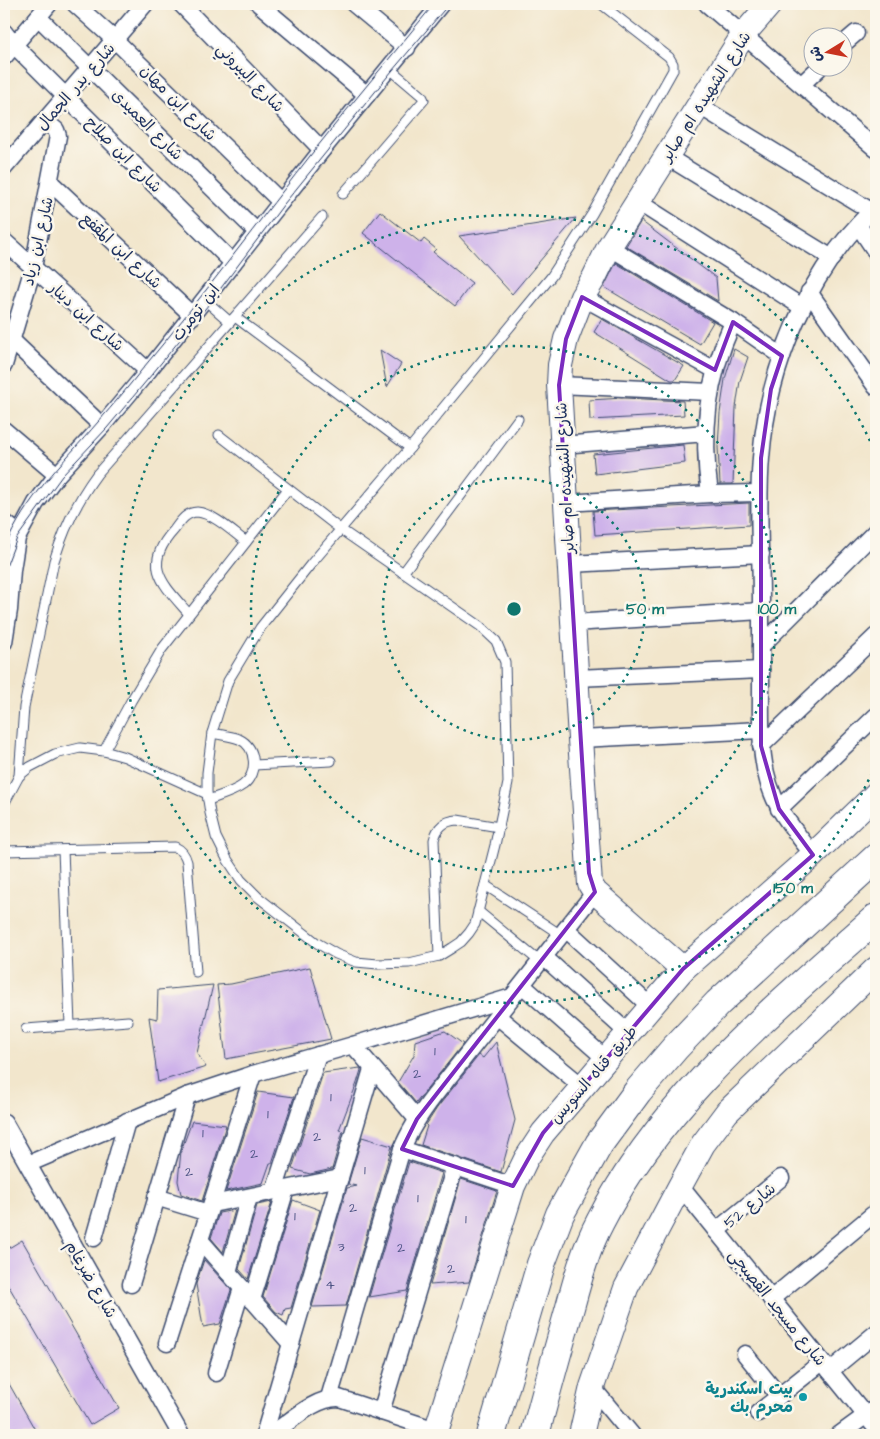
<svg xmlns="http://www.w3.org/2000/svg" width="880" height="1439" font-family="'Architects Daughter','Playpen Sans Arabic',sans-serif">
<rect width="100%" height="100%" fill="#fbf7ec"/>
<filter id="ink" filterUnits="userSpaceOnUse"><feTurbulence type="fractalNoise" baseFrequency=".02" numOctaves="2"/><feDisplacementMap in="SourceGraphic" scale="10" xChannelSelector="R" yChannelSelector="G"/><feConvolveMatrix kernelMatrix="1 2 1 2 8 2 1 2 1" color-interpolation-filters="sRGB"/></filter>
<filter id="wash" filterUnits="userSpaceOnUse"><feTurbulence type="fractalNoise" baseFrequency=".0096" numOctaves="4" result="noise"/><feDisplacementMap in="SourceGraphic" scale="20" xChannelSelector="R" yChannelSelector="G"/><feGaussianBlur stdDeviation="1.12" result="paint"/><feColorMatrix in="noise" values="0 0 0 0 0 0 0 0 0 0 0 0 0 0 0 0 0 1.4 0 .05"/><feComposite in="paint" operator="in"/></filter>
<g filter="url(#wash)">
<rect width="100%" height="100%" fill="#f2e6cc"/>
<g id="blocks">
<g fill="#ceb2ea">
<path d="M380,211L421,243L424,239L436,249L433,252L472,283L455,306L363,233Z"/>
<path d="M576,218L512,294L459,236L501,230Z"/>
<path d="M641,221L716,278L718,301L626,246Z"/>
<path d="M616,263L713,322L700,344L604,287Z"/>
<path d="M602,319L684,366L675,380H671L594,332Z"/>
<path d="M734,349L748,357L740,381L736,407L733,484H720L718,447L720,413L725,379Z"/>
<path d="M380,350L401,364L387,387Z"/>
<path d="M624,398L683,401L684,415L590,420L589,400Z"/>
<path d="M683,445L685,463L595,474L593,454Z"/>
<path d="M749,503V525L595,535L593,511Z"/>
<path d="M310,967L331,1039L226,1059L217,985L231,984Z"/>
<path d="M213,985L197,1053L206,1067L158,1082L149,1017L157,1019L158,990Z"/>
<path d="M445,1031L463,1044L416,1103L398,1082L414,1055L415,1041Z"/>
<path d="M496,1042L515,1120L501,1172L421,1145L427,1126L426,1125L437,1108L479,1055L483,1058Z"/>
<path d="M360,1068L361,1070L357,1083L339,1130L343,1131L332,1169L310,1174L292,1169L323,1073Z"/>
<path d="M258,1092L294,1097L272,1163H270L263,1183L226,1191Z"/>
<path d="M192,1121L226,1125L202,1201L181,1194L178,1181L181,1151Z"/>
<path d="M362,1137L392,1146L346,1306L312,1307L347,1188L356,1186L348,1184Z"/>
<path d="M409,1162L442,1173L407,1291L369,1297Z"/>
<path d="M461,1179L497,1191L469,1282L430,1285Z"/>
<path d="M293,1200L320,1210L291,1308L285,1309L283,1315L276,1312L263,1297Z"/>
<path d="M272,1202L248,1279L239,1269L257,1205Z"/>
<path d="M235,1210L223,1252L211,1238L219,1213Z"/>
<path d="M22,1240L119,1408L90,1425L4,1278V1251Z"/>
<path d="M204,1260L231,1290L220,1324L203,1327L196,1284Z"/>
<path d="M4,1375L38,1435H4Z"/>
</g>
</g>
</g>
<g filter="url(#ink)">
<use href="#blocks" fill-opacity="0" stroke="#3b4a6e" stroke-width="1"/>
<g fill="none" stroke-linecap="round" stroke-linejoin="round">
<g stroke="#3b4a6e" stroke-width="11">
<g id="lane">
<path d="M343,194L424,100L422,96L389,68"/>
<path d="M205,300L230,322"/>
<path d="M235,317L410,448"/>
<path d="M219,435L340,529L480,626L496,641L505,662L508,783L495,845L475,924L469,933L461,942L452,948L439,956L409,963L378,964L356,962L336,954L317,943L258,897L241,880L227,859L216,837L210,813L207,794V773L212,733L228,681L260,628L311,564L410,448L551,277L592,214L673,70V64L669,57L601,4"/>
<path d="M403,573L518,419"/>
<path d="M189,614C163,584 141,566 174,530C180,522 186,512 197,512C213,513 234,533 246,542"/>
<path d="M104,751L131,701L162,649L288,489"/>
<path d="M254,765L331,761"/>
<path d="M19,776L24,707L54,561C64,528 77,501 97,474L322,217"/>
<path d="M208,800C219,796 234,792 243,785C258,774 257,747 239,739C231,736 221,735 212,733"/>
<path d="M4,804L19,776L30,767L55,754L80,748L104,751L125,757L207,794"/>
<path d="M63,850L70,1025"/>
<path d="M4,851L175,847C182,850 185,854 187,862L196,972"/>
<path d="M485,885L561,935"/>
<path d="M478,911L540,962"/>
<path d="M439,956L434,840C437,827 444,821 457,820L499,827"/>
<path d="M26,1029L128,1021"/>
</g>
</g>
<g stroke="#3b4a6e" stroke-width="19">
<g id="street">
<path d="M75,4L115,40L281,202"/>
<path d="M181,4L322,150"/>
<path d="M259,4L367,95"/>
<path d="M354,4L407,48"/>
<path d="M707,4L876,149"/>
<path d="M38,17L257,232"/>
<path d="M4,32L14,45L233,263"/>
<path d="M842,45L856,33"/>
<path d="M4,57L49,4"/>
<path d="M802,84L819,68"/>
<path d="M698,105L871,211"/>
<path d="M666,156L832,258"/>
<path d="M4,168L145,4"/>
<path d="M51,183L193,316"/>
<path d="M638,202L802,307"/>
<path d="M858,225L876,252"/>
<path d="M4,241L148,371"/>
<path d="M609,247L733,322L782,356"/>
<path d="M809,292L876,387"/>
<path d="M582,297L715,370"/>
<path d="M4,333L102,426"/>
<path d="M4,365L33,268L58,136L56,130L45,121"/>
<path d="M559,385L710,392"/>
<path d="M4,430L57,475"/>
<path d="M562,445L706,433"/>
<path d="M710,494C701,432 707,379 733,322"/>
<path d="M566,503L710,494L759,493"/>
<path d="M4,522L18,533"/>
<path d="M570,564L761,554"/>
<path d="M573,623L761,611"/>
<path d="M4,642L9,610L12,570L17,538L36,503L57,475L102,426L148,371L322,150L441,4"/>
<path d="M761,646L876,531"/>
<path d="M576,678L761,670"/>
<path d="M580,739L761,730"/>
<path d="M761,746L876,636"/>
<path d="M779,809L876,716"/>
<path d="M813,855C802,840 789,825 780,809C758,772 761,729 761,688C761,659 761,630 761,601C761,553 757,505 761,458C768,367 808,269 876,207"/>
<path d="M566,929L651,1007"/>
<path d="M544,957L628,1033"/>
<path d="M522,985L607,1060"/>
<path d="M497,1016L583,1087"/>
<path d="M353,1045L417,1119"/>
<path d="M4,1122L181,1435"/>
<path d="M402,1149L513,1186"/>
<path d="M28,1164L187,1096L253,1074L353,1045L512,997"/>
<path d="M680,1186L876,1428"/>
<path d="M274,1191L318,1055"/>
<path d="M156,1197L208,1213"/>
<path d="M212,1204L340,1178"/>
<path d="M716,1231L781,1178"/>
<path d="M94,1238L127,1121"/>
<path d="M200,1240L291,1344"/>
<path d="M228,1272L249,1197"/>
<path d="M131,1284L187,1096"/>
<path d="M771,1299L876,1212"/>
<path d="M252,1300L286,1189"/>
<path d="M167,1343L253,1074"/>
<path d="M745,1354L779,1396"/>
<path d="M830,1371L876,1333"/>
<path d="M216,1373L242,1288"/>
<path d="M592,1387L632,1435"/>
<path d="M329,1398L402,1149C410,1129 421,1113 434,1096L595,892"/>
<path d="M381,1412L455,1166"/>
<path d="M758,1413L822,1362"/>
<path d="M264,1435L372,1069"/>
<path d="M270,1435C290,1422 315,1397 339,1398L436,1430"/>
<path d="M839,1435L876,1408"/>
</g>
</g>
<g stroke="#3b4a6e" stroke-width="26">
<g id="secondary">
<path d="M683,969L595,892L590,884L580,739L559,385L560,365L566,339L582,297L594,278L609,247L744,34L770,4"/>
<path d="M435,1435L513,1186L526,1159L543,1133L683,969L813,855L876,794"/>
<path d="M581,1435L592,1387L626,1288L680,1186L703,1144L727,1112L876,969"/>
</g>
</g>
<g stroke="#3b4a6e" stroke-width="30">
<g id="highway">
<path d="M491,1435L541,1264L560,1214L599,1144L638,1091L675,1048L718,1003L876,858"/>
<path d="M535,1435C545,1396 556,1357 567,1318C576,1286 584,1252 600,1222C663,1098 775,1009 876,918"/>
</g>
</g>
<use href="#lane" stroke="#fff" stroke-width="9"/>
<use href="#street" stroke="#fff" stroke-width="16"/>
<use href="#secondary" stroke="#fff" stroke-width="24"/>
<use href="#highway" stroke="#fff" stroke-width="28"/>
<g stroke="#1b2f5e" stroke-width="1">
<path d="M4,549C26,497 62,464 98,422C114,404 129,386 144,367C204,295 259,221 317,147C355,99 395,52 434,4"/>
<path d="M4,572L17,538L62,476L107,428L153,373L209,304L284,204L392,71L449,4"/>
</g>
</g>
</g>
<path fill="none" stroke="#7b2cbf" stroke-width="4" stroke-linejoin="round" d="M582,297L715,370L733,322L782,356L771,389L761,458V746L779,809L813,855L683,969L543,1133L513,1186L402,1149L417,1119L595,892L589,873L559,385L566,339Z"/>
<g fill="none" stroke="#0f766e" stroke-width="2.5" stroke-dasharray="2.5 5">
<circle cx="514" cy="609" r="131"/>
<circle cx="514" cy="609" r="263"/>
<path d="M875 766A394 394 0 1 1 875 452"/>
</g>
<circle fill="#0f9aa8" stroke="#fbf7ec" stroke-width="2" cx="803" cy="1397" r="5"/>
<g text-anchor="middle" stroke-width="5" stroke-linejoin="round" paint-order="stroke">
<g font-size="14" fill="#485081">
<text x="435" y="1055">1</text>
<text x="417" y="1078">2</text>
<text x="331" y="1101">1</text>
<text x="268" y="1118">1</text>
<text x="203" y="1137">1</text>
<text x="317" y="1141">2</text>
<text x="254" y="1158">2</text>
<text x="365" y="1174">1</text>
<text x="189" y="1176">2</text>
<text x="418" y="1202">1</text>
<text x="353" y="1212">2</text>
<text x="295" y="1220">1</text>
<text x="466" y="1223">1</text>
<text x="341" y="1251">3</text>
<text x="401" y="1252">2</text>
<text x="451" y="1273">2</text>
<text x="330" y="1289">4</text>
</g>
<g font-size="16" fill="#1b2f5e" stroke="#fbf7ec">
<text transform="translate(251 77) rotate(46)" y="6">شارع البيروني</text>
<text transform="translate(75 86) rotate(-49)" y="6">شارع بدر الجمال</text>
<text transform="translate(705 96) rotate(-57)" y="6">شارع الشهيده ام صابر</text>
<text transform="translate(179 102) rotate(45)" y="6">شارع ابن مهان</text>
<text transform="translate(148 124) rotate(45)" y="6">شارع العميدى</text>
<text transform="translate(124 154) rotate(45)" y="6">شارع ابن صلاح</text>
<text transform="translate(37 241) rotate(-77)" y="6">شارع ابن زياد</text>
<text transform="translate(122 250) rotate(43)" y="6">شارع ابن المقفع</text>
<text transform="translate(195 312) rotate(-52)" y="6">ابن تومرت</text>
<text transform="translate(87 316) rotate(42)" y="6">شارع ابن دينار</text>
<text transform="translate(564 478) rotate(-93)" y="6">شارع الشهيده ام صابر</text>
<text transform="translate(593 1074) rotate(-49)" y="6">طريق قناه السويس</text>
<text transform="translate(749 1205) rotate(-39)" y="6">شارع 52</text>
<text transform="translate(92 1279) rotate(60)" y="6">شارع ضرغام</text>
<text transform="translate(778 1307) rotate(51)" y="6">شارع مسجد القصبجى</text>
</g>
<g font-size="16" font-weight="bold" fill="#0d838f" stroke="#fbf7ec" text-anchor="end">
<text x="793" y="1394">بيت اسكندرية<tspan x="793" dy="18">محرم بك</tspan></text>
</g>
</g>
<circle cx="514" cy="609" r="8" fill="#0f766e" stroke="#fbf7ec" stroke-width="2.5"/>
<g font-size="15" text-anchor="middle" font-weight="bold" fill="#0f766e" stroke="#fbf7ec" stroke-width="5" stroke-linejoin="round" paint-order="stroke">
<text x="645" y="614">50 m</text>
<text x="777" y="614">100 m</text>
<text x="793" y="893">150 m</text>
</g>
<rect width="880" height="1439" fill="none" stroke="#fbf7ec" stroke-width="20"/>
<g transform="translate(828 52) rotate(260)"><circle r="24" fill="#fbf7ec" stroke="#a1a7b3"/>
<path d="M0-4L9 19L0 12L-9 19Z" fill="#c8321e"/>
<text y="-8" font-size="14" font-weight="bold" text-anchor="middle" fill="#1b2f5e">ش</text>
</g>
</svg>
